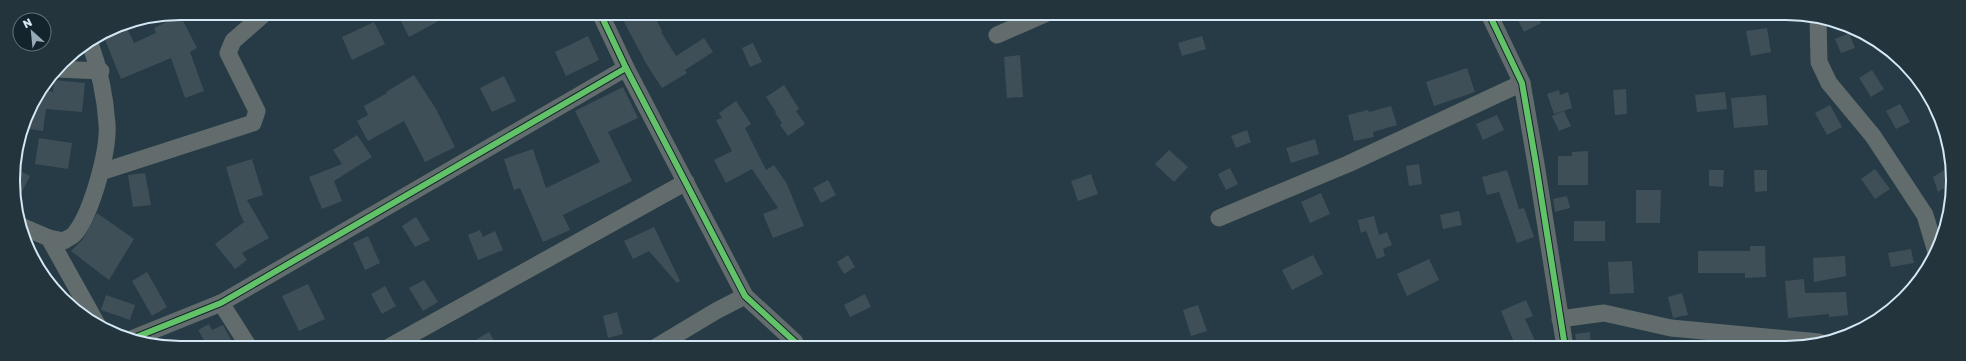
<svg xmlns="http://www.w3.org/2000/svg" width="1966" height="361" font-family="'Golos Text',sans-serif">
<rect width="100%" height="100%" fill="#263b46"/>
<g fill="#3e4f58">
<path d="M397,13H432L437,22L409,37Z"/>
<path d="M635,13H653L662,31L661,32L676,56L704,38L713,52L685,70L687,73L662,88L647,65L623,20Z"/>
<path d="M1531,14H1537L1541,23L1524,32L1518,20Z"/>
<path d="M180,15L197,48L190,52L204,91L185,98L171,58L121,79L103,35L117,26L125,24L134,43L156,33L154,28Z"/>
<path d="M374,22L385,44L352,60L342,37Z"/>
<path d="M1767,28L1771,52L1751,56L1746,31Z"/>
<path d="M1849,33L1855,48L1841,53L1835,39Z"/>
<path d="M588,36L599,60L566,76L555,52Z"/>
<path d="M1202,36L1206,49L1182,56L1178,43Z"/>
<path d="M753,43L762,62L750,67L742,48Z"/>
<path d="M1020,55L1023,97L1007,98L1004,57Z"/>
<path d="M1467,68L1475,92L1434,106L1426,82Z"/>
<path d="M1872,70L1884,89L1871,97L1859,78Z"/>
<path d="M414,75L436,109L455,147L425,162L404,121L368,141L357,121L368,115L364,106L387,93L386,92Z"/>
<path d="M504,76L516,101L492,112L480,88Z"/>
<path d="M51,78L49,91L53,92L54,80L85,83L82,112L46,109L43,131L23,128L26,116Z"/>
<path d="M784,85L799,109L796,111L805,124L788,136L780,125L782,123L775,113L776,112L766,97Z"/>
<path d="M623,87L638,118L608,132L632,181L563,215L570,230L543,242L520,188L514,190L504,159L533,149L546,188L600,162L575,111Z"/>
<path d="M1626,89L1627,114L1615,115L1613,90Z"/>
<path d="M1559,90L1560,95L1568,92L1572,108L1554,114L1547,94Z"/>
<path d="M1725,92L1727,109L1697,112L1695,95Z"/>
<path d="M1766,95L1768,125L1734,128L1731,98Z"/>
<path d="M736,101L751,124L745,128L766,170L774,165L787,184L804,226L773,238L763,214L778,208L752,169L726,183L714,160L732,151L716,120L722,118L719,113Z"/>
<path d="M1900,104L1910,122L1896,129L1886,111Z"/>
<path d="M1830,105L1842,127L1827,135L1815,113Z"/>
<path d="M1391,106L1397,125L1373,132L1374,137L1354,141L1348,115L1368,110L1369,112Z"/>
<path d="M1564,111L1571,126L1559,131L1552,116Z"/>
<path d="M1497,115L1504,130L1483,140L1476,124Z"/>
<path d="M1247,130L1251,142L1236,148L1231,136Z"/>
<path d="M357,135L372,157L334,181L342,201L322,209L309,177L342,164L333,150Z"/>
<path d="M39,138L72,143L68,169L35,164Z"/>
<path d="M1315,139L1319,154L1291,163L1286,148Z"/>
<path d="M1169,150L1188,167L1174,182L1155,164Z"/>
<path d="M1588,151V185H1558V156H1572V152Z"/>
<path d="M252,159L263,195L247,200L269,238L242,253L247,260L235,269L215,244L244,222L240,214L226,167Z"/>
<path d="M1419,164L1422,184L1409,186L1406,166Z"/>
<path d="M1949,167L1950,184L1938,192L1933,177Z"/>
<path d="M14,168L30,176L17,201L13,170Z"/>
<path d="M1230,168L1238,184L1226,190L1218,174Z"/>
<path d="M1875,169L1890,189L1875,199L1861,179Z"/>
<path d="M1507,170L1519,209L1524,208L1534,237L1517,243L1499,192L1487,195L1482,177Z"/>
<path d="M1709,170H1724L1723,187L1709,186Z"/>
<path d="M1754,170H1767V191L1755,192Z"/>
<path d="M145,173L151,205L133,207L128,175Z"/>
<path d="M1091,174L1098,194L1078,201L1071,181Z"/>
<path d="M828,180L836,195L821,203L813,188Z"/>
<path d="M1636,190H1661L1660,223H1636Z"/>
<path d="M1321,193L1330,214L1310,223L1301,202Z"/>
<path d="M1567,196L1570,208L1555,212L1553,199Z"/>
<path d="M1459,211L1462,225L1443,229L1440,215Z"/>
<path d="M97,213L134,239L109,280L71,251L83,239Z"/>
<path d="M1374,216L1379,235L1387,232L1392,245L1383,249L1385,256L1377,259L1366,231L1361,233L1358,220Z"/>
<path d="M416,217L430,240L415,247L402,226Z"/>
<rect x="1574" y="221" width="31" height="20"/>
<path d="M654,227L680,281L677,283L649,251L633,259L624,241Z"/>
<path d="M480,230L483,237L495,231L503,250L478,260L468,235Z"/>
<path d="M368,236L380,263L365,270L353,243Z"/>
<path d="M1750,246H1765L1766,277L1745,278V273H1698V251H1750Z"/>
<path d="M1911,249L1914,263L1891,267L1888,253Z"/>
<path d="M848,255L855,267L844,274L837,262Z"/>
<path d="M1313,255L1323,274L1292,290L1282,270Z"/>
<path d="M1845,256L1846,276L1814,282L1813,258Z"/>
<path d="M1429,259L1439,280L1407,296L1397,274Z"/>
<path d="M1632,261L1634,293L1610,294L1608,262Z"/>
<path d="M147,272L167,307L152,316L132,281Z"/>
<path d="M1804,279L1805,293L1846,292L1848,315L1829,317V314L1788,318L1785,281Z"/>
<path d="M424,280L438,302L423,311L409,288Z"/>
<path d="M308,284L325,319L299,331L282,296Z"/>
<path d="M385,286L396,306L382,314L371,294Z"/>
<path d="M1682,293L1688,315L1673,318L1668,297Z"/>
<path d="M865,294L871,307L850,317L844,305Z"/>
<path d="M106,295L135,305L130,320L101,310Z"/>
<path d="M1526,300L1533,316L1525,319L1538,347H1516L1501,311Z"/>
<path d="M1198,305L1207,331L1191,336L1183,310Z"/>
<path d="M617,312L623,334L608,338L603,316Z"/>
<path d="M209,324L212,330L223,325L235,347H208L198,330Z"/>
<path d="M489,332L498,347H464Z"/>
<path d="M1590,332L1591,347H1577L1575,334Z"/>
</g>
<g fill="none" stroke-linecap="round" stroke-linejoin="round">
<g stroke="#626c6c" stroke-width="17">
<path d="M600,13L626,68L745,296L795,342"/>
<path d="M1489,14L1522,83L1536,164L1565,347"/>
<path d="M1818,18L1819,62L1829,83L1873,136L1925,215L1936,252"/>
<path d="M997,35L1045,14"/>
<path d="M57,69L101,71"/>
<path d="M101,172L253,123L257,111L228,53L233,41L265,13"/>
<path d="M1219,218L1348,164L1522,83"/>
<path d="M21,226L49,238L64,241C68,238 74,236 76,232C92,211 109,150 107,124C105,94 100,71 90,43"/>
<path d="M49,238L98,326"/>
<path d="M221,303L249,347"/>
<path d="M1560,319L1604,313L1671,328L1819,342"/>
<path d="M134,338L221,303L626,68"/>
<path d="M389,347L686,182"/>
<path d="M656,347L716,311L745,296"/>
</g>
<g stroke="#14242d" stroke-width="8">
<g id="cycleway">
<path d="M600,13L626,68L745,296L795,342"/>
<path d="M1489,14L1522,83L1536,164L1565,347"/>
<path d="M134,338L221,303L626,68"/>
</g>
</g>
<use href="#cycleway" stroke="#61c268" stroke-width="6"/>
</g>
<path d="M0 0H1966V361H0ZM180 20H1786A160 160 0 0 1 1946 180V181A160 160 0 0 1 1786 341H180A160 160 0 0 1 20 181V180A160 160 0 0 1 180 20Z" fill="#23343d" fill-rule="evenodd"/>
<path fill="none" stroke="#d3e8f4" stroke-width="2" d="M180 20H1786A160 160 0 0 1 1946 180V181A160 160 0 0 1 1786 341H180A160 160 0 0 1 20 181V180A160 160 0 0 1 180 20Z"/>
<g transform="translate(32 32) rotate(333)"><circle r="19" fill="#14242d" stroke="#60727d"/>
<path d="M0-3L7 15L0 10L-7 15Z" fill="#96abb7"/>
<text y="-6" font-size="11" font-weight="bold" text-anchor="middle" fill="#d3e8f4">N</text>
</g>
</svg>
